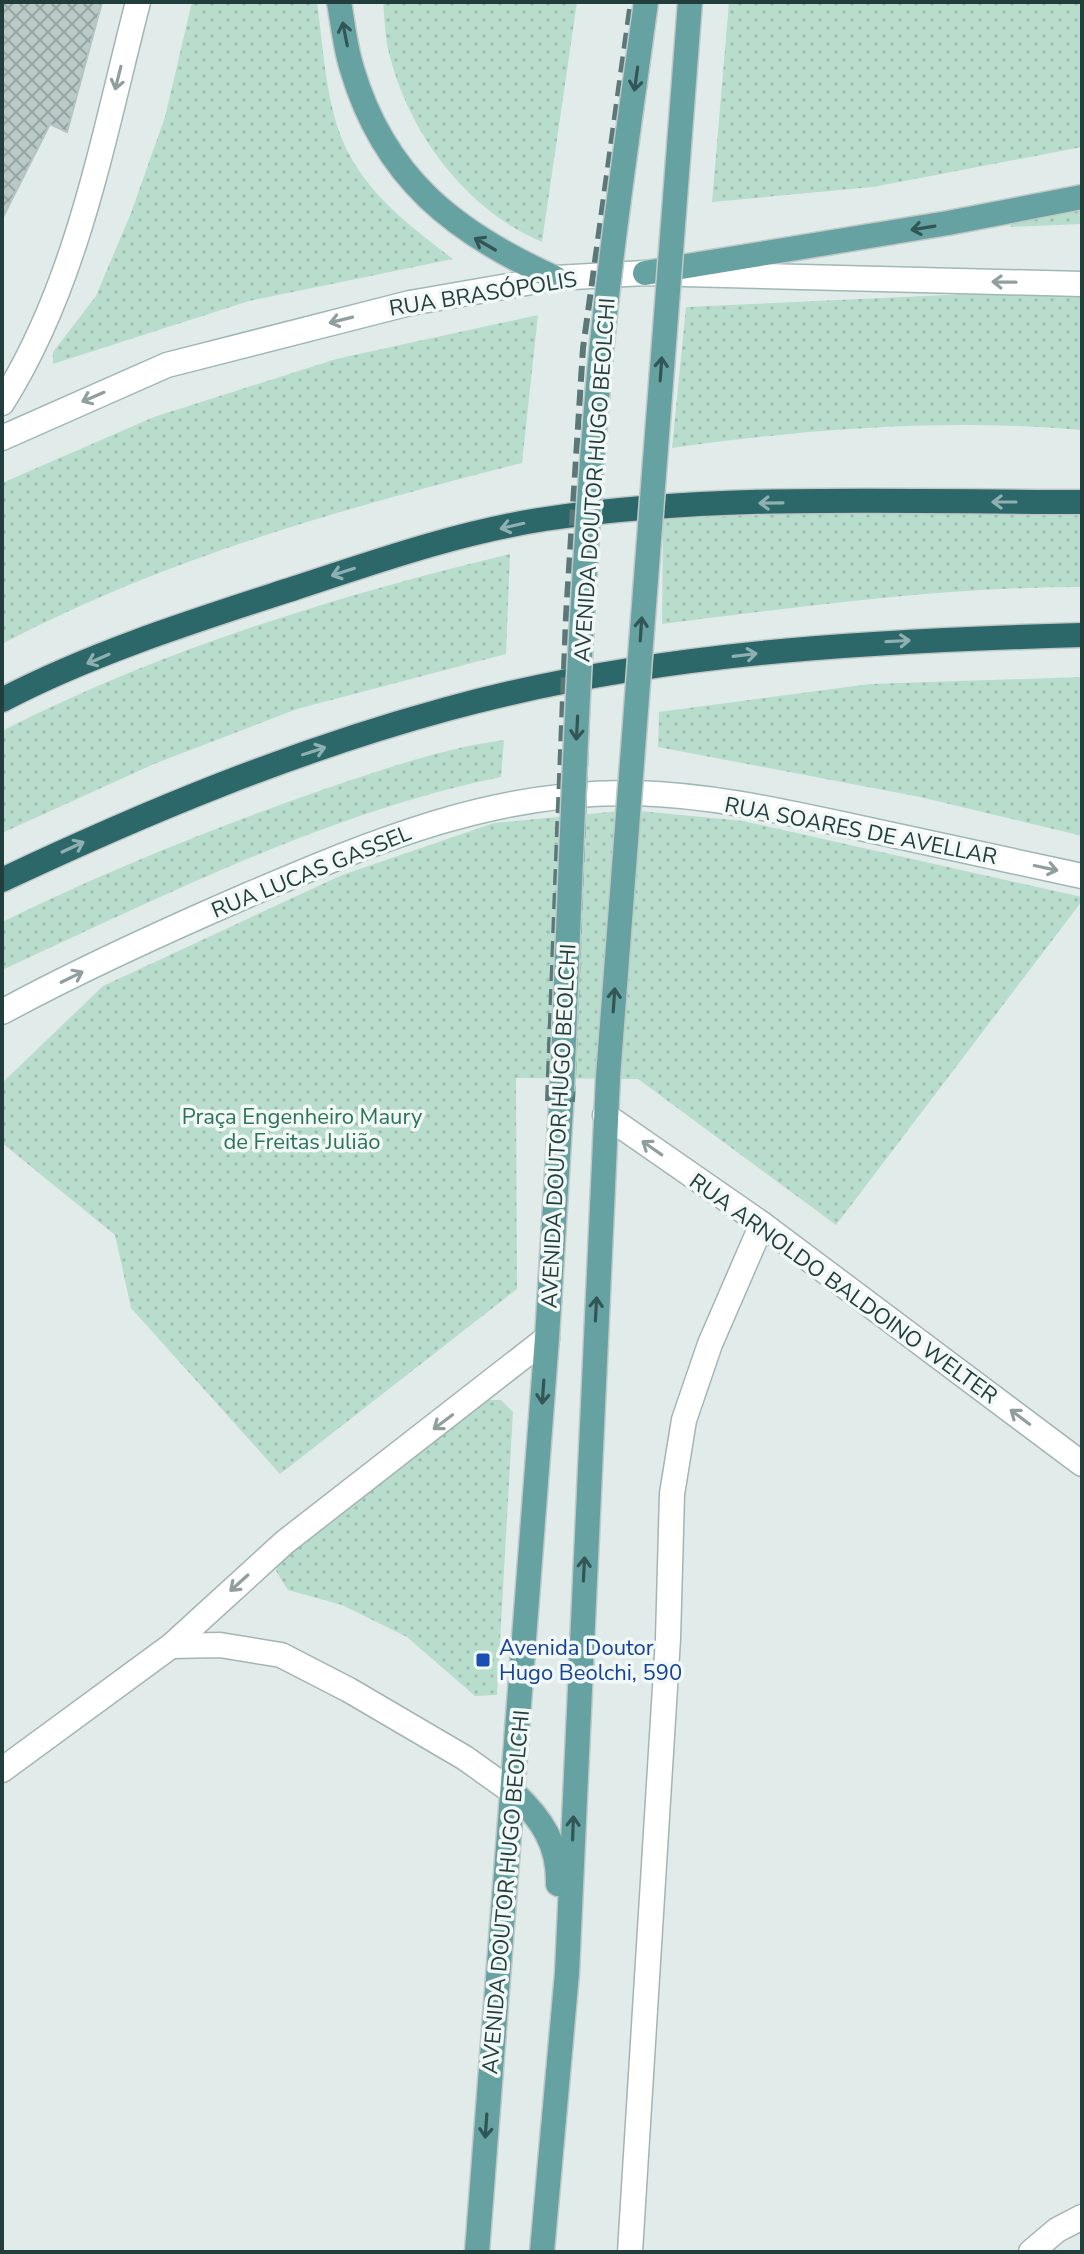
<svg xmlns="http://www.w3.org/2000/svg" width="1084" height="2254" font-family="'Nunito Sans',sans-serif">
<defs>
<pattern id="grass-dots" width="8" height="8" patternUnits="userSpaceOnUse" patternTransform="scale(2)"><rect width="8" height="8" fill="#b9ddcc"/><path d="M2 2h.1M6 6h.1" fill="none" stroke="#9fbfb0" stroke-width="1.8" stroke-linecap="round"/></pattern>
<pattern id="building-cross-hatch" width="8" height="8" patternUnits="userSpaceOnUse" patternTransform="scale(2)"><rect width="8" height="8" fill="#b9c9c6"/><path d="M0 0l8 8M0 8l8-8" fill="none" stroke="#96a4a2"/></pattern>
</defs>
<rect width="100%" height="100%" fill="#e1ecea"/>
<g fill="url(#grass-dots)">
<path d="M192,2H317C323,44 325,91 339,131C358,187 408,225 453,259L249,301L53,364V352L96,296L131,213L165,117Z"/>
<path d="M383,2H577L542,242C468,211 410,135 390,57C385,40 385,20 383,2Z"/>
<path d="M729,2H1082V147L873,187L712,202Z"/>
<path d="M1082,209V224L1010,227L1011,223Z"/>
<path d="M968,294H1082V430C945,418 808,429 672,448L686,307Z"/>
<path d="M538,315L522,463C344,508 165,558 2,644V483L154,417L336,359Z"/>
<path d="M870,509L1082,515V587C942,587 801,607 662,624L663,518Z"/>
<path d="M510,554L506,654L297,709L154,764L2,833V731C163,649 336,596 510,554Z"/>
<path d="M1082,677V836L920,797L658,747L659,712L870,684Z"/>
<path d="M504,740L501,777C326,813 164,896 2,970V922C106,871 213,828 322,790C381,770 442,748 504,740Z"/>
<path d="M630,810L743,821L1082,897V901L836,1225L638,1079L516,1078L517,1289L280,1474L131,1308L115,1235L2,1143V1083L103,986L342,875L494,823Z"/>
<path d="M479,1400H501L513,1412L497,1695L475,1696L407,1637L342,1605L288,1590L276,1571L282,1551Z"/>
</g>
<path fill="url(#building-cross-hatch)" stroke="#b3c5c2" stroke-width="2" d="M2,2H102L67,132L50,124L2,219Z"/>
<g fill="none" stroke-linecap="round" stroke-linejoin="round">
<g stroke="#a4b4b2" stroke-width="27">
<g id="street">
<path d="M2,403C78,283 103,137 138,2"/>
<path d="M605,1115L762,1224L1082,1464"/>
<path d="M171,1646L220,1645L281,1655L349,1690L465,1758L514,1793"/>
<path d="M2,1770L171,1646L285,1542L547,1338"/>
<path d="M630,2252L668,1639L672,1494L684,1420L710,1344L762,1224"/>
<path d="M1031,2252L1057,2230L1082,2217"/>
</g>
</g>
<g stroke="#9fb8b5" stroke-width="27">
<g id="secondary">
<path d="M2,438L167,365L410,303L555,278L645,273L1082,284"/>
<path d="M2,1012C81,969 165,931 248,895C375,841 495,790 636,793C709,795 781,811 851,826C928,843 1005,859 1082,876"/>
</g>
</g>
<g stroke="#c1c9c8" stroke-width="27">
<g id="primary">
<path d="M339,2C343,24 345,47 352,69C384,178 455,233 555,278"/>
<path d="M645,273L948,223L1082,197"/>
<path d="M514,1793C542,1819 559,1845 558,1884"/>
<path d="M477,2252L547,1338L562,1091"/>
<path d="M542,2252L567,1973L608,1077"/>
</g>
</g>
<g stroke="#c1c9c8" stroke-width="27">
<g id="highway">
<path d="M2,700C94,652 197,620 295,588C377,561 460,532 545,519C722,493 904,502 1082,502"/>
<path d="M2,880C146,812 293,751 447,709C654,652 869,641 1082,635"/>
</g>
</g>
<use href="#street" stroke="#fff" stroke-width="24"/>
<use href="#secondary" stroke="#fff" stroke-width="24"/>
<use href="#primary" stroke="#65a2a1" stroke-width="24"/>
<use href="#highway" stroke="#2c6769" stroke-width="24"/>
<g stroke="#5b7878" stroke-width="6" stroke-dasharray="16 8" stroke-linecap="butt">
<path d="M548,1101L566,616L583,348L631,2"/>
<path d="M572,1102L591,617L608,351L656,2"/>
</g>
<g stroke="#c1c9c8" stroke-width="27" stroke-linecap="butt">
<g id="primary-bridge">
<path d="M608,1077L690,2"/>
<path d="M562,1091C571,860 578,628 597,397C608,265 628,134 646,2"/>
</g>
</g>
<use href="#primary-bridge" stroke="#65a2a1" stroke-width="24"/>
</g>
<defs><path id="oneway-shaft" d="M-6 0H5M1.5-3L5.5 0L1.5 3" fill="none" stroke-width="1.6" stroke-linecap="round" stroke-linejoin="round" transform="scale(2)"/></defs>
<g stroke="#325655">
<use href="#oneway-shaft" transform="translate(345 34) rotate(-101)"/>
<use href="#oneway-shaft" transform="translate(636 79) rotate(98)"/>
<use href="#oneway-shaft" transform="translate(923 228) rotate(171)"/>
<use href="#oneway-shaft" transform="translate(485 244) rotate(-150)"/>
<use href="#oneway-shaft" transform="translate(661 369) rotate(-86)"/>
<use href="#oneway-shaft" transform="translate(641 629) rotate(-86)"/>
<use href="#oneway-shaft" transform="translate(577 728) rotate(93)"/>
<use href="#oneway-shaft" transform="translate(614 1000) rotate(-86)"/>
<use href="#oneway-shaft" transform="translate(596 1309) rotate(-87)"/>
<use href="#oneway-shaft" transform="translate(543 1392) rotate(94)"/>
<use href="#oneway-shaft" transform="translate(584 1569) rotate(-87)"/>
<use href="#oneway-shaft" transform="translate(573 1828) rotate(-88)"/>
<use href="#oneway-shaft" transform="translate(486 2126) rotate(94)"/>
</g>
<g stroke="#909e9e">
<use href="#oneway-shaft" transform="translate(118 78) rotate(104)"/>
<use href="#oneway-shaft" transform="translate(1004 282) rotate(-179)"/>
<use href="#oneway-shaft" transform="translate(341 320) rotate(166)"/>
<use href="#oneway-shaft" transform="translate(93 397) rotate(157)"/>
<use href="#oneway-shaft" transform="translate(1046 868) rotate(12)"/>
<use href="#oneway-shaft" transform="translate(72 977) rotate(-26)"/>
<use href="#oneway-shaft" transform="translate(652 1148) rotate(-145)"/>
<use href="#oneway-shaft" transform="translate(1020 1417) rotate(-143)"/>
<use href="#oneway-shaft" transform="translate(443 1422) rotate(143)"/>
<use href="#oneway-shaft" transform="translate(239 1583) rotate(138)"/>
</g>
<g stroke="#8eb0b0">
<use href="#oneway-shaft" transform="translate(1004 502) rotate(-180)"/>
<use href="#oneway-shaft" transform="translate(771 503) rotate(179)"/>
<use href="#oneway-shaft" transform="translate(512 526) rotate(167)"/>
<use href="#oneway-shaft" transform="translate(343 572) rotate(162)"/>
<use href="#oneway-shaft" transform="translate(898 641) rotate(-3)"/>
<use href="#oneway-shaft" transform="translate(745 655) rotate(-7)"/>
<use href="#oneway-shaft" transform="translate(98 659) rotate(157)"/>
<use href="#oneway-shaft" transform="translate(314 751) rotate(-18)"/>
<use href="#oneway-shaft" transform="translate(73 847) rotate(-25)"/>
</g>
<rect fill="#1a4fb4" stroke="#f1f8f6" stroke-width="3" x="475" y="1652" width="16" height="16" rx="4"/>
<g text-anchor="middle" stroke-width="7" stroke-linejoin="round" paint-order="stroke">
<g font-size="22" fill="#213d3c" stroke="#f1f8f6">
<text transform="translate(483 293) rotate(-9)" y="8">RUA BRASÓPOLIS</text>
<text transform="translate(594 480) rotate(-86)" y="8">AVENIDA DOUTOR HUGO BEOLCHI</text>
<text transform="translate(861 830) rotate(11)" y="8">RUA SOARES DE AVELLAR</text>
<text transform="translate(311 871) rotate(-22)" y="8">RUA LUCAS GASSEL</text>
<text transform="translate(558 1126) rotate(-87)" y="8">AVENIDA DOUTOR HUGO BEOLCHI</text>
<text transform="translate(844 1288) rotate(36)" y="8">RUA ARNOLDO BALDOINO WELTER</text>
<text transform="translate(505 1892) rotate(-85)" y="8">AVENIDA DOUTOR HUGO BEOLCHI</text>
</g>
<g font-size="22" fill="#2b7459" stroke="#f1f8f6">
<text x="302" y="1124">Praça Engenheiro Maury<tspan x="302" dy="25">de Freitas Julião</tspan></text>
</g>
<g font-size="22" fill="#164399" stroke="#f1f8f6" text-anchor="start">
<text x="499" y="1655">Avenida Doutor<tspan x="499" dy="25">Hugo Beolchi, 590</tspan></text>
</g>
</g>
<rect width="1084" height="2254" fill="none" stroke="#213d3c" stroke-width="8"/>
</svg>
